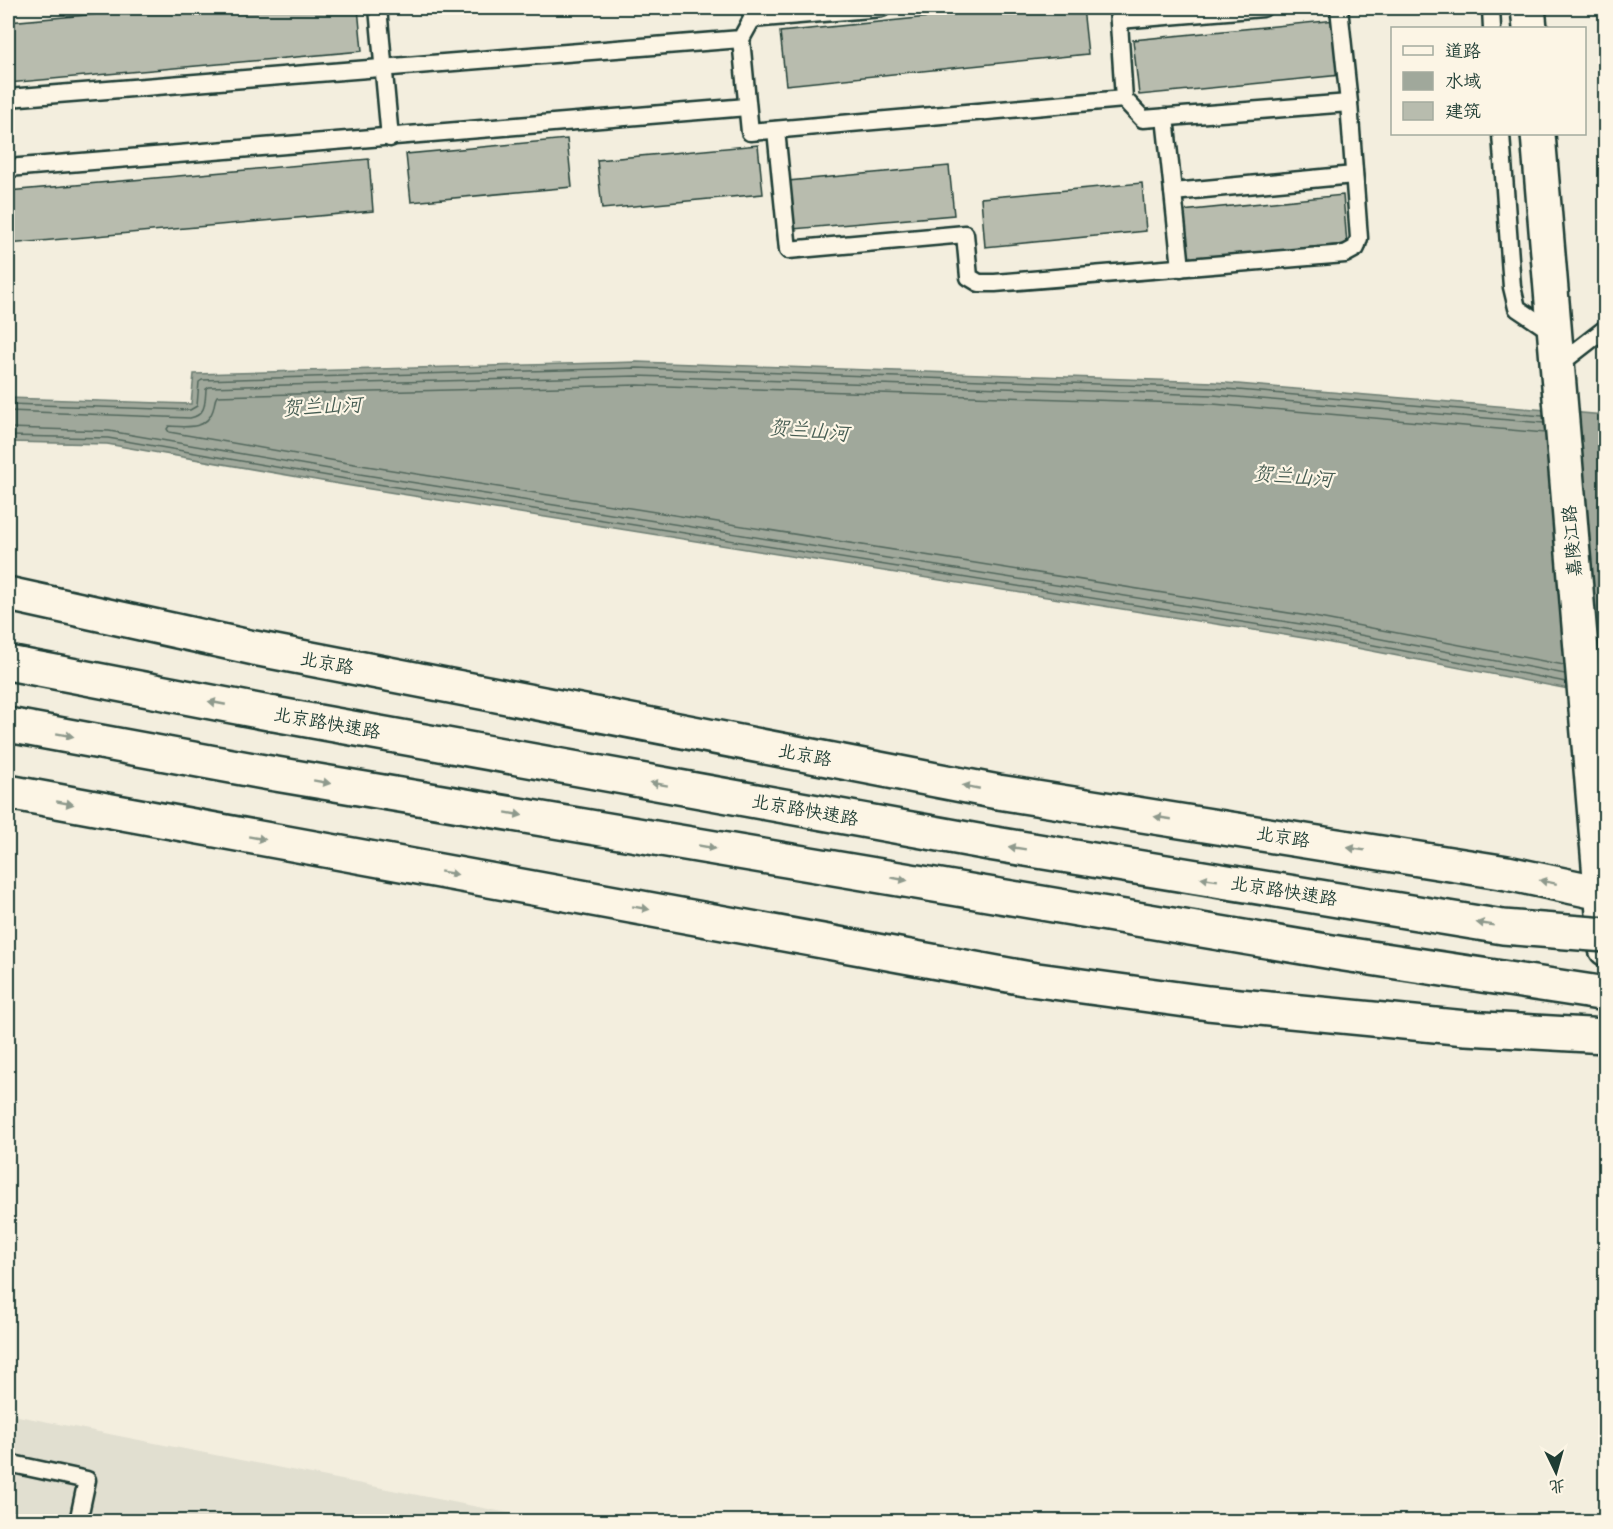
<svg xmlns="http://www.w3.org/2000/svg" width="1613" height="1529" font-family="Mali,'LXGW WenKai TC',sans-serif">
<rect width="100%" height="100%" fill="#f3eede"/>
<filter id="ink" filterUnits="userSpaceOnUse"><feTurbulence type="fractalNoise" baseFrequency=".0167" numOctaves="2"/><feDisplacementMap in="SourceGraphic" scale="12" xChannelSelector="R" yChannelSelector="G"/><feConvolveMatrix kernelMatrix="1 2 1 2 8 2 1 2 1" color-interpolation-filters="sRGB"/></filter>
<g filter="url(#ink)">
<path fill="#e1dfd0" d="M8,1414L548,1521H8Z"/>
<path fill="#a0a89b" stroke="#6c7d72" stroke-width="1.5" d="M637,362L1214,382L1605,415V696L1310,639L345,485L107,444L8,442V398L191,404L194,374Z"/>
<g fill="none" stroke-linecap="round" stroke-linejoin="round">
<g stroke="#53685d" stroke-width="1.5">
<path d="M8,404L190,410L197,406L199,382L202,380L637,368L1214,388L1543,416"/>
<path d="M8,411L190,418C206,415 205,403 206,389L209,387L637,376L1213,395L1544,423"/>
<path d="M8,428L109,431L347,472L1313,626L1565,674"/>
<path d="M1545,433L1213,404L637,385L217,396C214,400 215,404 213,410C207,430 186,427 169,426L167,429L169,432L348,463L1314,617L1564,665"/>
<path d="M8,436L108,438L346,479L1311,633L1566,682"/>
</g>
</g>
<g fill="#b8bcae" stroke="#1f3d34" stroke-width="1.5">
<path d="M167,8H358L362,51L8,83V22Z"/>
<path d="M1018,8H1083L1088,54L786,85L780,32Z"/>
<path d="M1336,20L1341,75L1139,95L1133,40Z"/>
<path d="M567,139L572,187L411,202L406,154Z"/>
<path d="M758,145L763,194L602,209L597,160Z"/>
<path d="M369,159L373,211L8,244V191Z"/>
<path d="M949,166L954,215L793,229L788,181Z"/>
<path d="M1142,183L1146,231L985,247L981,198Z"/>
<path d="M1343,195L1347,244L1186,259L1182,211Z"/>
</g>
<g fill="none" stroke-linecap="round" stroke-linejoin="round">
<g stroke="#1f3d34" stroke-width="21">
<g id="lane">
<path d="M378,8L390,138"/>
<path d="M751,8L752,19L882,8"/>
<path d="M1491,8L1492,28"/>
<path d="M1119,20L1263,8"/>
<path d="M741,39L750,132L1124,99L1118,8"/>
<path d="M8,98L741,39L752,19"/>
<path d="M1124,99L1143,119L1349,103"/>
<path d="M1165,117L1173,192L1354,175"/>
<path d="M776,130L788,250L965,234L969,277L979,283H995L1345,254L1356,248L1359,238L1349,103L1339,8"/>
<path d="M1501,134L1512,287L1517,308L1554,333"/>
<path d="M8,168L747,107"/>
<path d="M1173,192L1181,268"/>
<path d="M1557,366L1606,328"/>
<path d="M8,1463L87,1480L78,1522"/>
</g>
</g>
<g stroke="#1f3d34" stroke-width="38">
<g id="secondary">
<path d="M1528,8L1530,28"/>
<path d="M1538,134L1606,949"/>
</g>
</g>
<g stroke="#1f3d34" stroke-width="38">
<g id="primary">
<path d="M8,594L254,648L998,792L1507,873L1606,894"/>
<path d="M8,792L1030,979L1208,1003L1466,1028L1606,1036"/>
</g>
</g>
<g stroke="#1f3d34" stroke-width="38">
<g id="highway">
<path d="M8,663L274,714"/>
<path d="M8,725L264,772L1338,953L1606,994"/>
</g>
</g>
<use href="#lane" stroke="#fcf5e5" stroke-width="16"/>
<use href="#secondary" stroke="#fcf5e5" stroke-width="33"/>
<use href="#primary" stroke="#fcf5e5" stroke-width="33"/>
<use href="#highway" stroke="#fcf5e5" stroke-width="33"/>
<g stroke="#1f3d34" stroke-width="38" stroke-linecap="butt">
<path id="highway-bridge" d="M274,714L989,843L1503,927L1606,935"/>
</g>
<use href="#highway-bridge" stroke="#fcf5e5" stroke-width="33"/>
</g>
<defs><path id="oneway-solid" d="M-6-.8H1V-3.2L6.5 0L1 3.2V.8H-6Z" transform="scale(1.5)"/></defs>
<g fill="#8e998c">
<use href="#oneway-solid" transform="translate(217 703) rotate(-169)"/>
<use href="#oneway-solid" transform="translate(65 735) rotate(10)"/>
<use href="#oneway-solid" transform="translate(322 782) rotate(10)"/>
<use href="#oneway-solid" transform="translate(659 784) rotate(-170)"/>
<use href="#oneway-solid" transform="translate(971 787) rotate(-169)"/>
<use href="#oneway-solid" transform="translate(65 803) rotate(10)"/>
<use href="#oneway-solid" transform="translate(514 814) rotate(10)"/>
<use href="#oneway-solid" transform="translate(1163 818) rotate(-171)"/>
<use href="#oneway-solid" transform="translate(257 838) rotate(10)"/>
<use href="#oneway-solid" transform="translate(707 847) rotate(10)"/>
<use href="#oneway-solid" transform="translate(1017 848) rotate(-171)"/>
<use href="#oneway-solid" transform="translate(1356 849) rotate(-171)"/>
<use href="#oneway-solid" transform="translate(449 873) rotate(10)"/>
<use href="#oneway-solid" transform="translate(899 879) rotate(10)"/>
<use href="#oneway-solid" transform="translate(1209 879) rotate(-171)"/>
<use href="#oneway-solid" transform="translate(1548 882) rotate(-168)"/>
<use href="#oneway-solid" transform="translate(641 908) rotate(10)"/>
<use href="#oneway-solid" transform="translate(1485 924) rotate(-171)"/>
</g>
</g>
<g text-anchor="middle" stroke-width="4.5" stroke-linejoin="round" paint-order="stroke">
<g font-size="18" fill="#1f3d34" stroke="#fcf5e5">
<text transform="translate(1572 541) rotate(-95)" y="6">嘉陵江路</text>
<text transform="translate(327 663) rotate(11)" y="6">北京路</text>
<text transform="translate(327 723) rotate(10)" y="6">北京路快速路</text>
<text transform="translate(805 755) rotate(11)" y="6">北京路</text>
<text transform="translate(805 810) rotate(10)" y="6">北京路快速路</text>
<text transform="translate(1283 837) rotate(9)" y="6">北京路</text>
<text transform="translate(1284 891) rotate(9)" y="6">北京路快速路</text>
</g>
<g font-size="20" font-style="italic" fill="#465d53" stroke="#fcf5e5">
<text transform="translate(322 406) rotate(-3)" y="7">贺兰山河</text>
<text transform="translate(809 430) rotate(5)" y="7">贺兰山河</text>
<text transform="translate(1293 476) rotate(5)" y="7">贺兰山河</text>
</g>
</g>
<rect width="1613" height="1529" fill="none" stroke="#fcf5e5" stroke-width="30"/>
<rect x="15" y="15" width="1583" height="1499" fill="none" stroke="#1f3d34" stroke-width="2" filter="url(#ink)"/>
<rect x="1391" y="27" width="195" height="108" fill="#fcf5e5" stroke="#a4ab9e" stroke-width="1.5"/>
<rect x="1403" y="46" width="30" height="9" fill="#fcf5e5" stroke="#a4ab9e" stroke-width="1.5"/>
<text x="1445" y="57" font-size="18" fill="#1f3d34">道路</text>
<rect x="1403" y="72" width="30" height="18" fill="#a0a89b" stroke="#a4ab9e" stroke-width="1.5"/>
<text x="1445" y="87" font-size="18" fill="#1f3d34">水域</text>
<rect x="1403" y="102" width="30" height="18" fill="#b8bcae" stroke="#a4ab9e" stroke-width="1.5"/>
<text x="1445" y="117" font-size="18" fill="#1f3d34">建筑</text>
<g transform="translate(1556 1472) rotate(175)" stroke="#fcf5e5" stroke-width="4.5" paint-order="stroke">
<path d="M0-4.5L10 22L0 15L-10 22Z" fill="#1f3d34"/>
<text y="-9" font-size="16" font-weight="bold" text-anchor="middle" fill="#1f3d34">北</text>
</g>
</svg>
